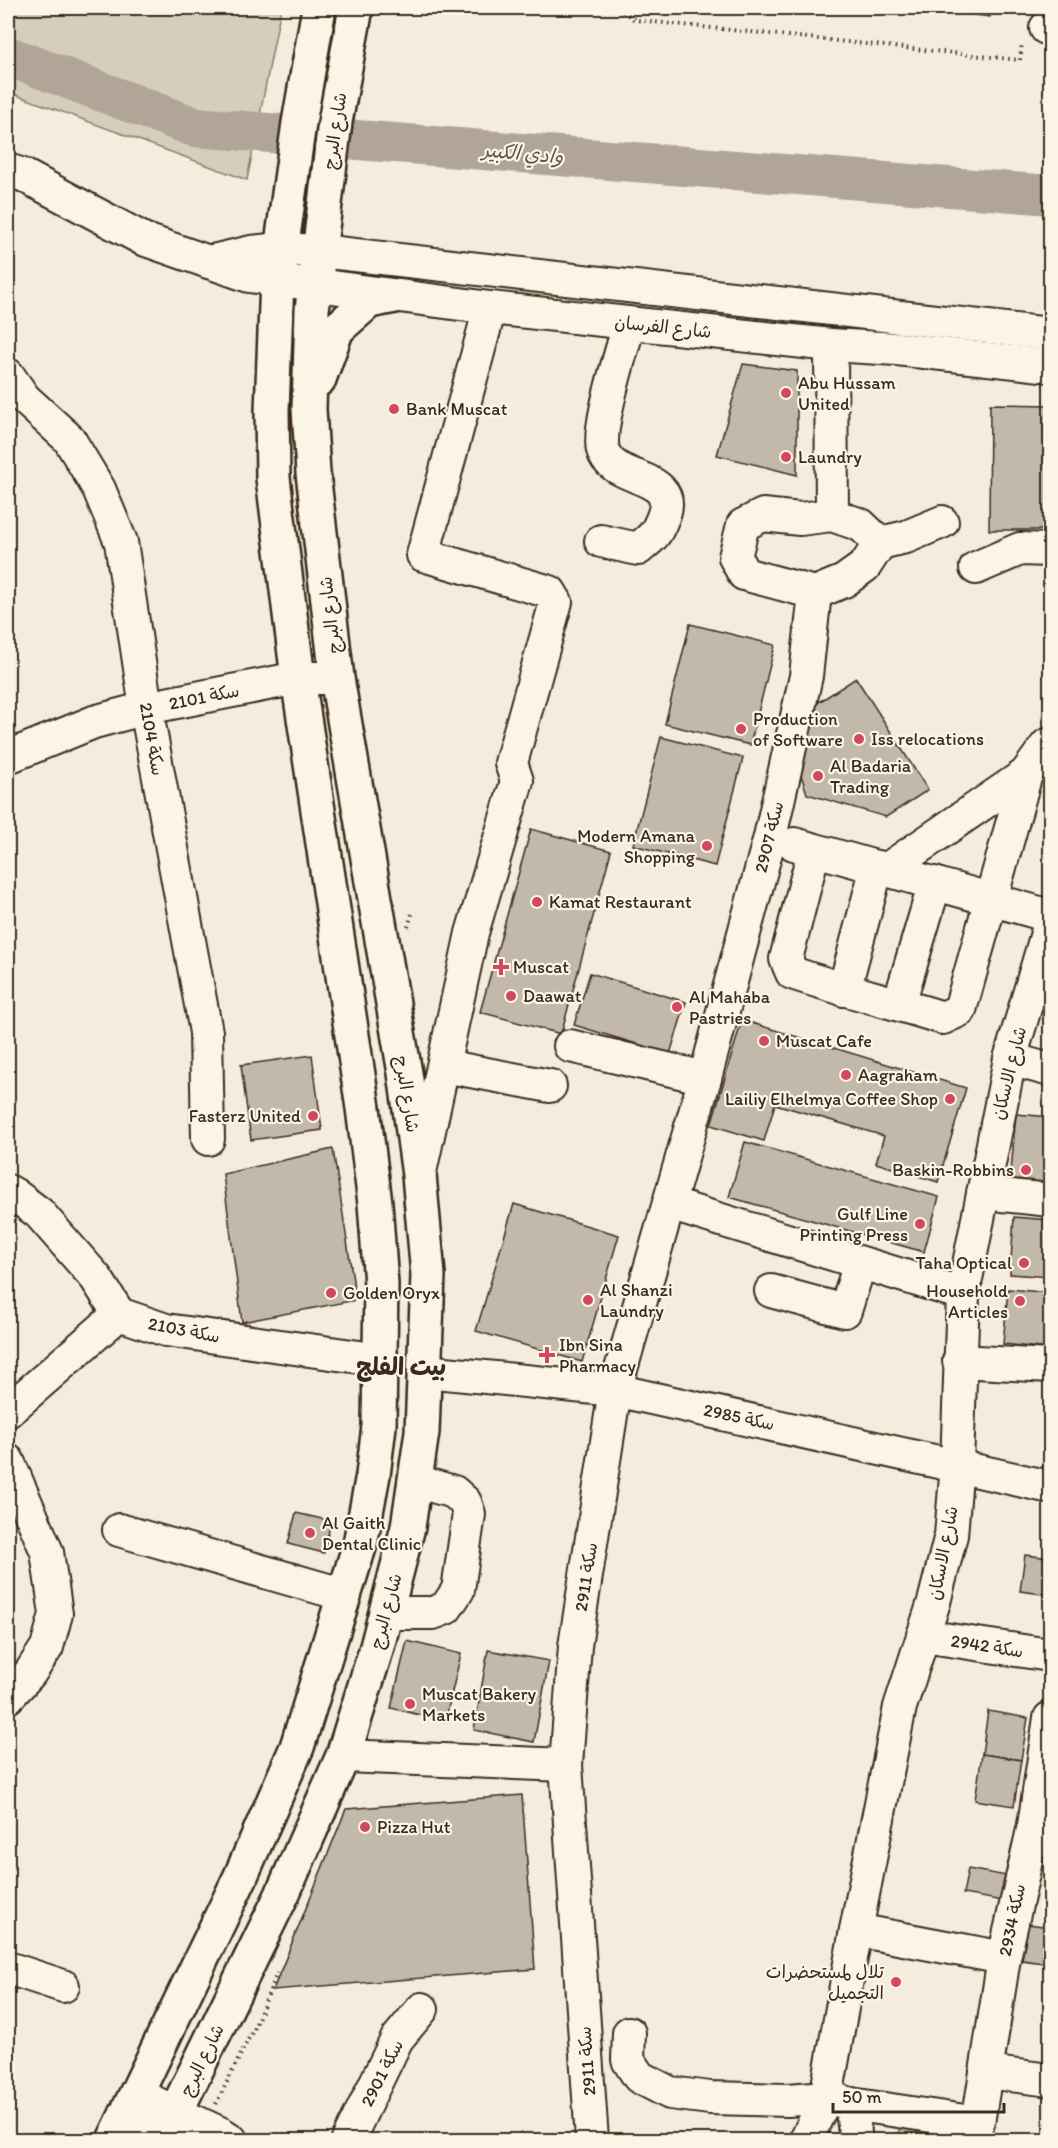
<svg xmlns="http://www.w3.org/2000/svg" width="1058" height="2148" font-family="Itim,'Playpen Sans Arabic',sans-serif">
<rect width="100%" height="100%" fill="#f4eddd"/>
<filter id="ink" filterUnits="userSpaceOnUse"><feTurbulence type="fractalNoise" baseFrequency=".0167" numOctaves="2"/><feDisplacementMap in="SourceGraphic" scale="12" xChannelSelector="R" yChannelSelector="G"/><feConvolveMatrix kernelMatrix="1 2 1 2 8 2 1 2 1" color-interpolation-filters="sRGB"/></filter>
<g filter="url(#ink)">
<path fill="#d6cdbd" stroke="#887c6e" stroke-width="1.5" d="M8,8H281L247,180L8,92Z"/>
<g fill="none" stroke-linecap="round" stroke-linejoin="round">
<path stroke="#b0a596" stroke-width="40" d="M8,56L194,127L1050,195"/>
</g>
<g fill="#c3b9aa" stroke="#3b2a1e" stroke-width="1.5">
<path d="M924,8H992L990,17Z"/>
<path d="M743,364L797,371V475L717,455Z"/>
<path d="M990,404L1050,405V530H989Z"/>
<path d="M690,624L775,645L750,745L665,724Z"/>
<path d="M856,678L928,790L886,817L807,794L798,765L808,709Z"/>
<path d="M661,737L743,758L715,866L633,845Z"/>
<path d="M531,829L611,851L561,1034L480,1012Z"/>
<path d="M590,973L686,1002L670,1054L574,1025Z"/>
<path d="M742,1020L966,1088L938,1182L876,1163L884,1136L775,1104L764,1141L711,1125Z"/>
<path d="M312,1055L322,1130L251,1140L241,1065Z"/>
<path d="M1016,1114L1050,1117V1186L1010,1183Z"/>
<path d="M745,1142L939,1197L924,1252L729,1197Z"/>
<path d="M333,1149L356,1300L242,1322L223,1174Z"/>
<path d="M514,1204L619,1235L582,1362L476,1331Z"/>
<path d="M1014,1217L1050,1220V1277L1010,1274Z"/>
<path d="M1008,1289L1050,1293V1349L1003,1344Z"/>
<path d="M1047,1433L1050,1434V1468L1043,1467Z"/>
<path d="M296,1513L331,1521L324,1553L288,1544Z"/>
<path d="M1025,1555L1050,1558V1595L1020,1591Z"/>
<path d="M407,1641L461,1654L445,1721L391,1708Z"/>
<path d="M488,1650L549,1661L534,1742L474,1730Z"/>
<path d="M988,1711L1028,1718L1021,1760L982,1754Z"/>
<path d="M982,1754L1021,1760L1014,1806L975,1800Z"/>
<path d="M522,1795L535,1969L273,1990L346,1809Z"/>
<path d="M968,1869L1007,1876L1003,1901L963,1894Z"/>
<path d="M1028,1924L1050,1927V1964L1022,1960Z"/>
<path d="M900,2127L933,2134L932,2140H897Z"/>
</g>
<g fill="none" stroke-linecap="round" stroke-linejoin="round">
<g stroke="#3b2a1e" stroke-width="36">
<g id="minor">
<path d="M1046,28L1050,29"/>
<path d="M8,170L23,175L143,239L249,276L490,308L831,345L897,349L1050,366"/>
<path d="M208,262L251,252L280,249L320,251L1050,334"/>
<path d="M831,345L832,515"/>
<path d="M8,375L24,398L69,439L99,489L121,542L146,708L206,1032L208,1139"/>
<path d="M763,515L800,519L832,515L861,525L880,543L865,566L844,581L815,593L744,574L735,557L743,525Z"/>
<path d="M601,541L638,549C653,537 656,535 663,517C681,472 611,483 603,450C597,426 622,351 629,324"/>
<path d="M880,543L906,537L942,522"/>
<path d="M976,568L1020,549L1050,550"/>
<path d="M8,757L94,722L146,708L298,678H337"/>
<path d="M794,844L1050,916"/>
<path d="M814,850L786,959L792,973C842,990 893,1002 943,1018L960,1010L1026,774"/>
<path d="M886,870L1026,774L1047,745L1050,744"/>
<path d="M844,990L877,867"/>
<path d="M899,1004L935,883"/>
<path d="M570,1046L705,1078"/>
<path d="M1010,1059L1050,1070"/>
<path d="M444,1066L550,1086"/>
<path d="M420,1172L472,933L517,781L511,763L556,602L550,592L423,555L490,308"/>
<path d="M8,1191L15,1195L39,1213L96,1278L119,1314L166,1330L381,1360"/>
<path d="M983,1193L1050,1200"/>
<path d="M669,1204L963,1294"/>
<path d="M771,1291L845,1311L860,1263"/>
<path d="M959,1361L1050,1366"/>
<path d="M425,1371L615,1390L1050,1487"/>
<path d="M8,1411L119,1314"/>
<path d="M8,1461L47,1552L56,1614L47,1647L30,1673L8,1697"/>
<path d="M119,1530L345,1595"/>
<path d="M386,1613H433L446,1608L458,1590L469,1514L465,1502L454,1492L415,1481"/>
<path d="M923,1636L1050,1655"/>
<path d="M343,1756L566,1765"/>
<path d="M856,1930L1004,1958"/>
<path d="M8,1968L63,1986"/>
<path d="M629,2033L628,2060L639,2077L670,2093L710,2098L788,2100L826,2097L851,2104L978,2123L1004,1958L1034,1825L1050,1718"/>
<path d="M986,2072L1050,2080"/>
<path d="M136,2094L222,2134L231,2140"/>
<path d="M851,2104L856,2140"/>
<path d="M125,2116L177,2140"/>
<path d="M348,2140L397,2039L422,2009"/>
<path d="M592,2140L566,1765L575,1646L615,1390L705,1078L770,837L806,676L815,593"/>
<path d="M806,2140L826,2097L856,1930L900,1707L934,1602L951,1535L957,1465L963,1294L1010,1059L1050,923"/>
</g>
</g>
<g stroke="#3b2a1e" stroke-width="38">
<g id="major">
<path d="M319,379L337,329L369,301L395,296"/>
<path d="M114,2140L240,1878L297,1747L360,1544L373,1475L379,1426L381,1284L375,1203L363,1108L298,678L273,478L272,411L277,279L299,123L319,8"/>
<path d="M162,2140L282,1895L343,1756L377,1647L408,1527L422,1432L428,1275L419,1175L405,1073L337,678L313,473L309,409L312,310L335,122L356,8"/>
</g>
</g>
<g stroke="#3b2a1e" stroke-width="4" stroke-dasharray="1.5 4.5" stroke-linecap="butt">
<path d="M618,8L635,20L1020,60L1022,42"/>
<path d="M408,927L412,914"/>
<path d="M216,2104L255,2026L277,1973"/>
</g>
<use href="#minor" stroke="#fcf5e5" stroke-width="32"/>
<use href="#major" stroke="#fcf5e5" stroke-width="33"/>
</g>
</g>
<g fill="#d1495b" stroke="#fcf5e5" stroke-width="2">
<circle cx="786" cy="393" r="6"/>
<circle cx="394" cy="409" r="6"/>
<circle cx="786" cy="457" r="6"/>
<circle cx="741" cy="729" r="6"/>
<circle cx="859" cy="739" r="6"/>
<circle cx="818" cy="776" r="6"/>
<circle cx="707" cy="846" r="6"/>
<circle cx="537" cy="902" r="6"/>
<path d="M498 958h6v6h6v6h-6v6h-6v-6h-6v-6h6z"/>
<circle cx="511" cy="996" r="6"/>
<circle cx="677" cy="1007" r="6"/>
<circle cx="764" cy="1041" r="6"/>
<circle cx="846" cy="1075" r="6"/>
<circle cx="950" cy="1099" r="6"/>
<circle cx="313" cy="1116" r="6"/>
<circle cx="1026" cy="1170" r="6"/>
<circle cx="920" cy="1224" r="6"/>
<circle cx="1024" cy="1263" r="6"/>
<circle cx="331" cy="1293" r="6"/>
<circle cx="588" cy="1300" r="6"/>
<circle cx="1020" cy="1301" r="6"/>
<path d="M544 1346h6v6h6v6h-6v6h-6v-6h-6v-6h6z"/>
<circle cx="310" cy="1533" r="6"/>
<circle cx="410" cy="1704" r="6"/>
<circle cx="365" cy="1827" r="6"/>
<circle cx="896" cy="1982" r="6"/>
</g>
<g text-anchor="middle" stroke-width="4.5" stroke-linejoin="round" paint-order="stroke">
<g font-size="18" fill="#3b2a1e" stroke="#fcf5e5">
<text transform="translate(335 131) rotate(-82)" y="6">شارع البرج</text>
<text transform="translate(663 327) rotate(6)" y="6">شارع الفرسان</text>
<text transform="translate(330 615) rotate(-97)" y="6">شارع البرج</text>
<text transform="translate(204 697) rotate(-11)" y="6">سكة 2101</text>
<text transform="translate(152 739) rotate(80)" y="6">سكة 2104</text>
<text transform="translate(769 837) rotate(-76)" y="6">سكة 2907</text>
<text transform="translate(1009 1073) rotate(-76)" y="6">شارع الاسكان</text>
<text transform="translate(407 1094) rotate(81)" y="6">شارع البرج</text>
<text transform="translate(184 1330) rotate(11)" y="6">سكة 2103</text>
<text transform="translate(739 1417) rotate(12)" y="6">سكة 2985</text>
<text transform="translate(943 1553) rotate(-79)" y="6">شارع الاسكان</text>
<text transform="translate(586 1577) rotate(-81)" y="6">سكة 2911</text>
<text transform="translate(386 1611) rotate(-75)" y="6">شارع البرج</text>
<text transform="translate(987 1646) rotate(9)" y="6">سكة 2942</text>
<text transform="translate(1012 1920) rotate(-78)" y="6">سكة 2934</text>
<text transform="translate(202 2060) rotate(-64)" y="6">شارع البرج</text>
<text transform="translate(587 2061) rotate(-94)" y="6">سكة 2911</text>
<text transform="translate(382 2073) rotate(-63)" y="6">سكة 2901</text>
</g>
<g font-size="18" fill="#3b2a1e" stroke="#fcf5e5" text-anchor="start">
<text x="798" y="389">Abu Hussam<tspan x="798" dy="21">United</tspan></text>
<text x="406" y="415">Bank Muscat</text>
<text x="798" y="463">Laundry</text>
<text x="753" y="725">Production<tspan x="753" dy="21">of Software</tspan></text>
<text x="871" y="745">Iss relocations</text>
<text x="830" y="772">Al Badaria<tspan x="830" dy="21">Trading</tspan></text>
<text x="695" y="842" text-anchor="end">Modern Amana<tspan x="695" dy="21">Shopping</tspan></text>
<text x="549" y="908">Kamat Restaurant</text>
<text x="513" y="973">Muscat</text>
<text x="523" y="1002">Daawat</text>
<text x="689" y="1003">Al Mahaba<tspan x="689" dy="21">Pastries</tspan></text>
<text x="776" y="1047">Muscat Cafe</text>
<text x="858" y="1081">Aagraham</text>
<text x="938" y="1105" text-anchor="end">Lailiy Elhelmya Coffee Shop</text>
<text x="301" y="1122" text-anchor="end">Fasterz United</text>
<text x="1014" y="1176" text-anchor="end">Baskin-Robbins</text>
<text x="908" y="1220" text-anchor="end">Gulf Line<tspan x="908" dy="21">Printing Press</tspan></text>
<text x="1012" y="1269" text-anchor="end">Taha Optical</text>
<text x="600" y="1296">Al Shanzi<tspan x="600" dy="21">Laundry</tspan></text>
<text x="1008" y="1297" text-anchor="end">Household<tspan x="1008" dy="21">Articles</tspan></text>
<text x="343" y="1299">Golden Oryx</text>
<text x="559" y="1351">Ibn Sina<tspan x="559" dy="21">Pharmacy</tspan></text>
<text x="322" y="1529">Al Gaith<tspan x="322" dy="21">Dental Clinic</tspan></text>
<text x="422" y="1700">Muscat Bakery<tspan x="422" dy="21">Markets</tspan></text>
<text x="377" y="1833">Pizza Hut</text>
<text x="884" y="1978" text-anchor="end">تلال لمستحضرات<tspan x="884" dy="21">التجميل</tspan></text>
</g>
<g font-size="20" font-style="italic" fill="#645548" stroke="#fcf5e5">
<text transform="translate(523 153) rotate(5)" y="7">وادي الكبير</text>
</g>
<g font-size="24" font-weight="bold" fill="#3b2a1e" stroke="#fcf5e5">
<text x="401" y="1375">بيت الفلج</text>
</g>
</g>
<rect width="1058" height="2148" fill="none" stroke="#fcf5e5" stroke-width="30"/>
<rect x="15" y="15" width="1028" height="2118" fill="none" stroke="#3b2a1e" stroke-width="2" filter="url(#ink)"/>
<path d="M833 2103v9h171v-9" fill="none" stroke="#3b2a1e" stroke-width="3"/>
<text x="842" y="2103" font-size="18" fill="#3b2a1e" stroke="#fcf5e5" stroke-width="4.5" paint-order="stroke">50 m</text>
</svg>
